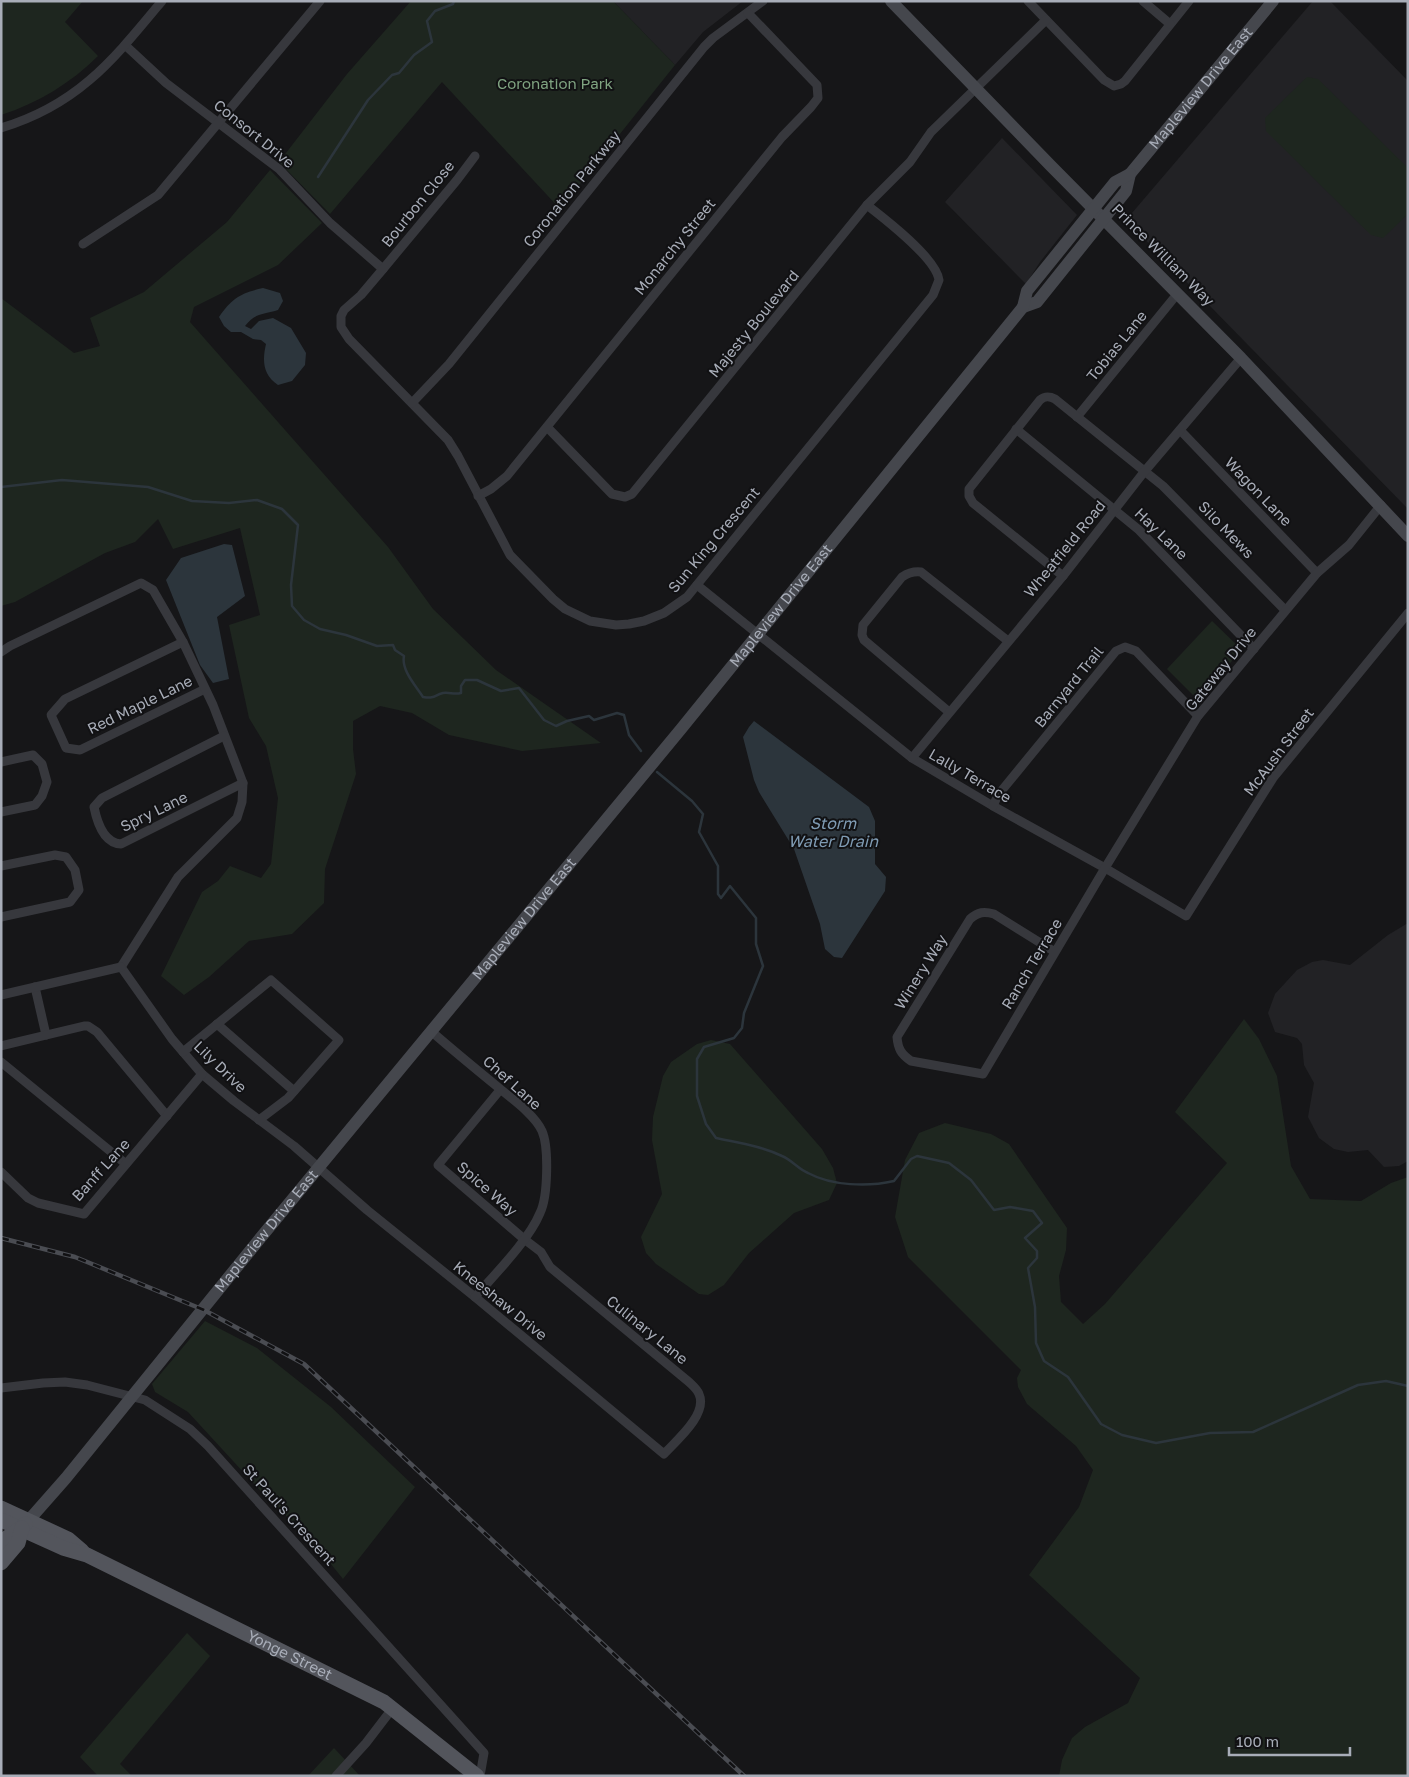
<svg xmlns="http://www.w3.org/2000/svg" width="1409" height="1777" font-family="'Golos Text',sans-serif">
<rect width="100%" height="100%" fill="#161618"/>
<g fill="#222225">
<path d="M613,1H743L703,32L675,65Z"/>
<path d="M1313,1H1330L1408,81V509L1126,220Z"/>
<path d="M1002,138L1077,215L1040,262L1026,284L945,202Z"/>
<path d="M1408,923V1161L1399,1166L1384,1167L1368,1150L1348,1152L1334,1149L1319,1138L1308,1117L1314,1083L1304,1065L1302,1044L1297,1038L1275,1032L1268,1013L1275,994L1297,970L1312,962L1323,960L1350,965L1388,935Z"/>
</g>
<g fill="#1e261f">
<path d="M1,1H83L65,22L98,56C71,83 38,103 1,115Z"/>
<path d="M411,1H613L675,65L560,209L442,82L330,214L279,162L347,74Z"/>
<path d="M1307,77L1318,79L1408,168V214L1383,238L1371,235L1266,131L1265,118Z"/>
<path d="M270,170L322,223L278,265L194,307L190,322L388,547L433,609L496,670L601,743L522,751L449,735L412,713L380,706L353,721V749L356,774L325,869L324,903L292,934L249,941L209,977L184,995L161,976L202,892L218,881L230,866L261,878L271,864L278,798L266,746L249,718L229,625L260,615L240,528L173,549L158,519L135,542L105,553L15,602L1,606V298L74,353L100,346L90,318L144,292L227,222Z"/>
<path d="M1212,621L1242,650L1197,699L1167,669Z"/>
<path d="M1244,1019L1259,1039L1277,1076L1291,1166L1310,1199L1361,1201L1391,1183L1408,1177V1776H1059L1062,1760L1072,1738L1085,1727L1128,1703L1140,1678L1029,1575L1079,1507L1093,1470L1076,1446L1027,1404L1018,1387L1017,1378L1021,1370L908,1257L895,1217L905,1160L919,1133L945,1123L991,1134L1009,1144L1067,1228L1066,1250L1059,1276L1061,1302L1083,1324L1105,1304L1227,1163L1175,1112Z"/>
<path d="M711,1040L730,1044L822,1149L833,1168L837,1183L829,1200L794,1213L749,1253L724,1285L708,1295L699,1294L656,1264L646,1253L641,1237L662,1194L652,1140L653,1117L663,1076L671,1062L697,1044Z"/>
<path d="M205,1321L257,1348L331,1407L415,1487L343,1579L310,1538L267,1498L188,1412L155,1392L152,1384Z"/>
<path d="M187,1633L210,1656L120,1764L132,1776H98L80,1757Z"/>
<path d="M334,1748L360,1776H308Z"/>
</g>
<g fill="#2c353c">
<path d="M263,288L280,293L283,301L278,310C262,315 257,312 245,326L251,329L259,321L273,318L291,328L306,353L305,365L292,381L278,385C263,375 262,361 266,344L261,340L253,339L241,332H231L224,326L219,317C232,298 241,293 263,288Z"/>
<path d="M224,544L232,545L245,596L217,617L229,679L213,683L200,665L166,580L181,558Z"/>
<path d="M754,721L869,807L875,821V864L886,877L885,891L842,958L834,957L825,949L820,924L794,849L759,792L754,780L743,737L749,727Z"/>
</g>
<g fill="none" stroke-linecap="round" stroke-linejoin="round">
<g stroke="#2c353c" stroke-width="2.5">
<path d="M318,177L368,100L392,75L399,73L414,55L432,42L427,21L435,11L453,4L454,1"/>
<path d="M1,487L62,480L148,487L192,501L229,503L257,500L282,509L298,525L291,585L292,606L304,620L320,629L346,635L377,646L393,645L395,650L404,656C401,670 416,686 423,697C436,699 434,695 443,693C450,692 454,695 461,693V686L465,680H477L501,691L519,688L544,720L556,726L567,721L589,716L594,720L617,713L624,715L629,735L641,751"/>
<path d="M657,772L692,801L703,814L699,832L718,866V894L721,898L730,886L756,918V944L763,966L744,1013L742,1028L734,1038L704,1047L697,1059V1096L706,1124L716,1138C739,1143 761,1146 782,1156C792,1160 798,1169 808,1173C832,1186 868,1187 894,1181L911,1159L917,1156L949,1163L971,1180L994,1210L1010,1207L1033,1211L1042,1223L1025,1238L1037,1251V1258L1028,1268L1035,1307L1036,1343L1044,1361L1068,1377L1101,1424L1122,1435L1156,1443L1210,1433L1253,1432L1358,1385L1386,1381L1408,1386"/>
</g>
<g stroke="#37383d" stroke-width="9">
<path d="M1028,1L1104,80L1114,86L1121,84L1125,81L1189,1"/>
<path d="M1143,1L1170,24"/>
<path d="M125,45L166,83L279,169L330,223L383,269"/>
<path d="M1,128C78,105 113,60 162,1"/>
<path d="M475,156L457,180L383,269L361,295L344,310L341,316V327L349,339L448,440L458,456L510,555L553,599L565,609L590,621L616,625L629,624L644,621L664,613L687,597L933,295L939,280C936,258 885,219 867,205"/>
<path d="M83,244L158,195L320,1"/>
<path d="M412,403L449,364L704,47L713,38L763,1"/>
<path d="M1077,417L1178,293"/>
<path d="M547,427L612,494L625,497L632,494L867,205L910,162L931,132L1046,20"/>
<path d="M1016,429L1139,530L1254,649"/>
<path d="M1180,430L1317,573"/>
<path d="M478,496L491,489L507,476L782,137L811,107L818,98L817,85L748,13"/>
<path d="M1063,576L973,503L969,496V489L1040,400C1045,396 1049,396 1055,399L1163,486L1285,610"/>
<path d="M697,585L912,758L993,806L1105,868L1186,916L1273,778L1408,613"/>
<path d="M183,642L65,699L51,715L66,748L80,750L205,689"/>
<path d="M1,652L10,646L141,583L153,590L183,642L213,705L243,783L242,802L237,818L178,877L121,967"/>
<path d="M949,712L864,640L862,635L863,625L902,577C908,573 913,571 921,572L1008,641"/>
<path d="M224,736L102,798L94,807C97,822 104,843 121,844L243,783"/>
<path d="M912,758L1063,576L1144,472L1241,358"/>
<path d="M1,762L33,755L42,764L47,782L42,796L35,805L1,812"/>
<path d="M993,806L998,795L1116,651L1125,647L1136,651L1198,716"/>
<path d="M1,866L55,855L66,857L75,870L79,890L70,902L1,917"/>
<path d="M1055,952L994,914C984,911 978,912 970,919L897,1037C898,1049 901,1054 911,1061L983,1074L1105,868L1198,716L1317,573L1349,545L1381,505"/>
<path d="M121,967L172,1039L202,1074L234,1101L294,1146L367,1210L475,1297L664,1454C677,1440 708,1414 699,1394C697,1389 692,1385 689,1382L550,1267L541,1252L524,1239L438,1165L500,1090"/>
<path d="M35,987L46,1035"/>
<path d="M1,995L121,967"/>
<path d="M217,1024L294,1091"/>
<path d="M432,1032C454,1051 477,1070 499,1088C512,1099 535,1115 542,1131C549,1147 548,1197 540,1213C529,1240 495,1274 475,1297"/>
<path d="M1,1046L84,1026H88L97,1032L167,1116"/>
<path d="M183,1052L271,980L339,1040L288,1098L259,1120"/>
<path d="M1,1062L126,1164"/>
<path d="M1,1172L28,1198L38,1203L84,1214L202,1074"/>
<path d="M1,1388L43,1383L65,1382L87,1385L145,1400L190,1429L208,1446L484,1753L480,1776"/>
<path d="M336,1776L366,1743L392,1709"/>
</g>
<g stroke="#45474d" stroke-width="12">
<path d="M891,1L1050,165L1241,358L1408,536"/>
<path id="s1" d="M1023,307L1037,302L1126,191L1130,174L1273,1"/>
<path id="s2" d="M29,1520L66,1478L262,1236L681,729L1023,307L1027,291L1115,182L1130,174"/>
</g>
<g stroke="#53555c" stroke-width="15">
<path d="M1,1508L68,1539L82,1551"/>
<path id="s3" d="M1,1520L63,1548L87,1555L384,1702L477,1776"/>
<path d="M1,1543C8,1535 18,1532 25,1524"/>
<path d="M1,1563L18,1543L22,1528"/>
</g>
<g stroke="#4a4c52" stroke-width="4.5">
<path id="rail" d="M1,1238L75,1257L204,1310L304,1364L744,1776"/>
</g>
<use href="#rail" stroke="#111113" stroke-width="2.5" stroke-dasharray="8" stroke-linecap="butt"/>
</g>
<g text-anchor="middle" stroke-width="4" stroke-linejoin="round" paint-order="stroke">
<g font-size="15" fill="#7fa381" stroke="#111113">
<text x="555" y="89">Coronation Park</text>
</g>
<g font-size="15" fill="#a8adb8" stroke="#111113">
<text dy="5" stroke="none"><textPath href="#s1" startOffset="286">Mapleview Drive East</textPath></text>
<text transform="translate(254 134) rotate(39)" y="5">Consort Drive</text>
<text transform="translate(572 189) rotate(-51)" y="5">Coronation Parkway</text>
<text transform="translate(418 204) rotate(-51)" y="5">Bourbon Close</text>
<text transform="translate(675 247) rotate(-51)" y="5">Monarchy Street</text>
<text transform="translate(1163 255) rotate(45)" y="5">Prince William Way</text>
<text transform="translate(754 324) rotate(-51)" y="5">Majesty Boulevard</text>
<text transform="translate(1117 346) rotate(-51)" y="5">Tobias Lane</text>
<text transform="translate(1258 492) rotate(46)" y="5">Wagon Lane</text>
<text transform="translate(1226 530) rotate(46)" y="5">Silo Mews</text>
<text transform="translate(1161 534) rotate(44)" y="5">Hay Lane</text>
<text transform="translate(714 540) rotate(-50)" y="5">Sun King Crescent</text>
<text transform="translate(1065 549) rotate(-51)" y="5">Wheatfield Road</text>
<text dy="5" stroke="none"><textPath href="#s2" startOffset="1184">Mapleview Drive East</textPath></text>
<text transform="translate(1221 669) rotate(-51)" y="5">Gateway Drive</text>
<text transform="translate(1069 687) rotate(-51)" y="5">Barnyard Trail</text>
<text transform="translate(140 705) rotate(-26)" y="5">Red Maple Lane</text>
<text transform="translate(1279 752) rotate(-53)" y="5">McAush Street</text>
<text transform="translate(970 776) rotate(30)" y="5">Lally Terrace</text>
<text transform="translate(154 812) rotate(-26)" y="5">Spry Lane</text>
<text dy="5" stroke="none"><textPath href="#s2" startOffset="779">Mapleview Drive East</textPath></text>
<text transform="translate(1032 964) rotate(-59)" y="5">Ranch Terrace</text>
<text transform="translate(921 972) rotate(-58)" y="5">Winery Way</text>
<text transform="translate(220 1067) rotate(44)" y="5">Lily Drive</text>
<text transform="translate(512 1083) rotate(42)" y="5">Chef Lane</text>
<text transform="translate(101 1170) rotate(-48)" y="5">Banff Lane</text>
<text transform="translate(487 1189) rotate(41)" y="5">Spice Way</text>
<text dy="5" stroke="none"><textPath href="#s2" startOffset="374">Mapleview Drive East</textPath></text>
<text transform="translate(500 1301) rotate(39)" y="5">Kneeshaw Drive</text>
<text transform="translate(647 1330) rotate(39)" y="5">Culinary Lane</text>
<text transform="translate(289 1515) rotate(48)" y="5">St Paul's Crescent</text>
<text dy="5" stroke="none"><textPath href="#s3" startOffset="319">Yonge Street</textPath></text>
</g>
<g font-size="16" font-style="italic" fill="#7f9bb3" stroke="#111113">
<text x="833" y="829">Storm<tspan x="833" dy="18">Water Drain</tspan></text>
</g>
</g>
<rect width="1409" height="1777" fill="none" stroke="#a8adb8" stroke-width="5"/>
<path d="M1229 1747v8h121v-8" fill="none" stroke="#a8adb8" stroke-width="2.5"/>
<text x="1236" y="1747" font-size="15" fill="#a8adb8" stroke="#111113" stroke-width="4" paint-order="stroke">100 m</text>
</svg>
